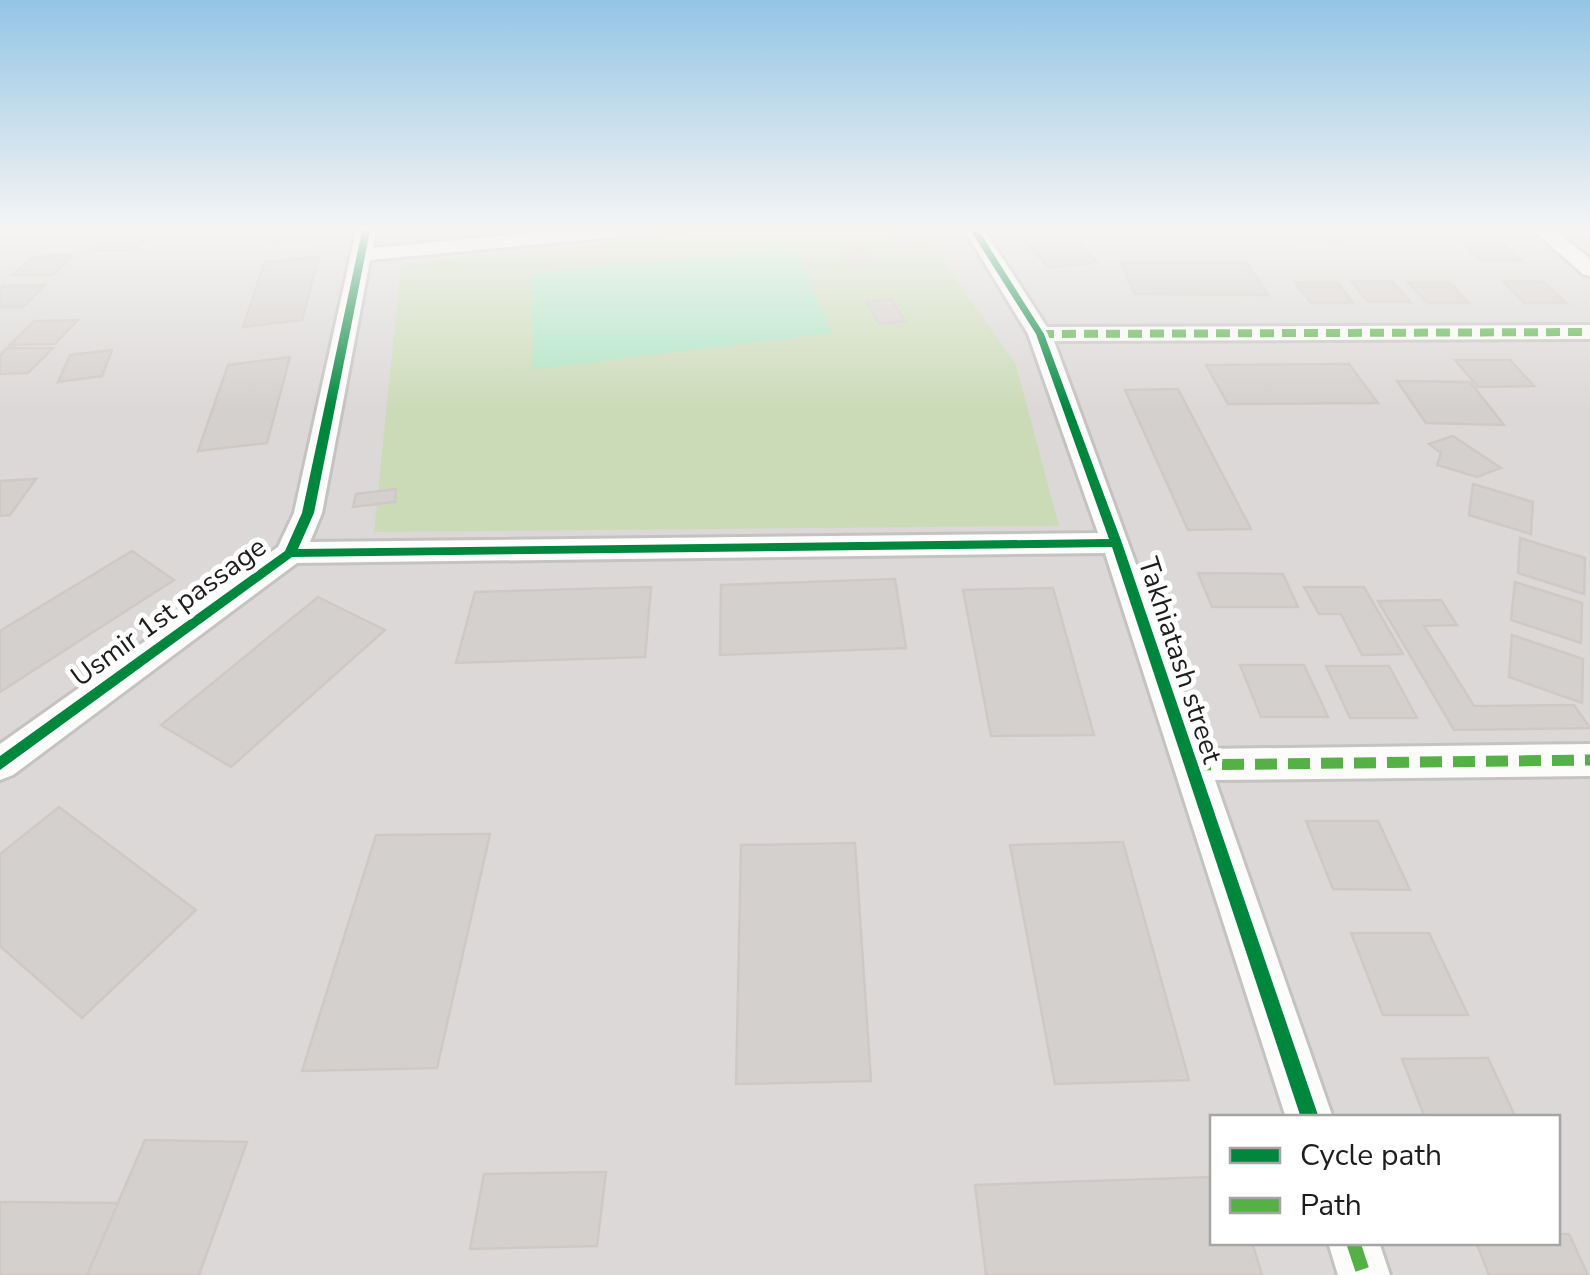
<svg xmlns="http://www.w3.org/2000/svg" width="1590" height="1275" font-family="'Nunito Sans',sans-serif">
<rect width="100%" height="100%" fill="#ece8e5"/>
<path fill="#dbd8d7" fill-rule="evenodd" d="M0,231H1590V1275H0ZM1212,1118H1558V1242H1212Z"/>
<path fill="#cbdbb8" d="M726,231H922L1016,365L1059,526L374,532L401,264Z"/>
<path fill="#ade5c4" d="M793,246L832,333L534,369L530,274Z"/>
<g fill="#d4d0ce" stroke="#cfc9c6" stroke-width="2.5">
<path d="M272,231H322L320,238L268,243Z"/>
<path d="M891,231H916L925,244L901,247Z"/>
<path d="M1016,231H1067L1097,262L1049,268Z"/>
<path d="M1299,231H1339L1341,244L1300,239Z"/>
<path d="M114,232H152L135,250L95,251Z"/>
<path d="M1462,241H1500L1521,260H1481Z"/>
<path d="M864,249L874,262L849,265L840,253Z"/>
<path d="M74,255L53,275H12L34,256Z"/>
<path d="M319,257L302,320L243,327L265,262Z"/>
<path d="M1121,263H1247L1268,295L1135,294Z"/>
<path d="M1351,281H1392L1410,302H1368Z"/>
<path d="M1503,281L1544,282L1566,303H1524Z"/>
<path d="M1295,282H1337L1353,303H1311Z"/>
<path d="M1408,282H1449L1469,303H1427Z"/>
<path d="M45,285L23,307H0V289L4,286Z"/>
<path d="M891,299L905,321L879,324L867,302Z"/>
<path d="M78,320L55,344L10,345L34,321Z"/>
<path d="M7,348H53L28,373L0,374V356Z"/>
<path d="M112,350L102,376L58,382L70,355Z"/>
<path d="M290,357L267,443L198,451L228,365Z"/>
<path d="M1455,360H1510L1534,386L1478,387Z"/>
<path d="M1349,364L1378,403L1228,404L1206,365Z"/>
<path d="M1397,381L1470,382L1504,425L1426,423Z"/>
<path d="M1178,389L1251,529L1188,530L1125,390Z"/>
<path d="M1453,436L1501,468L1477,477L1437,465L1441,453L1429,444Z"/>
<path d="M36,479L10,515L0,516V481Z"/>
<path d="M1473,484L1533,502L1531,534L1469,515Z"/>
<path d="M396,489L395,502L353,507L356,494Z"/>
<path d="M1520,538L1585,558L1584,594L1518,573Z"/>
<path d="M132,551L174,580L0,692V631Z"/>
<path d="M1198,573L1283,574L1298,607H1212Z"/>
<path d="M895,579L906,648L720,655L721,585Z"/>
<path d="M1515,582L1582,603L1581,643L1511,620Z"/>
<path d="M651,587L645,657L456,663L475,592Z"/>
<path d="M1304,587H1364L1403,654L1362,655L1341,614H1319Z"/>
<path d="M1053,588L1094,735L991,736L963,590Z"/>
<path d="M318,597L385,630L231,767L161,725Z"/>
<path d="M1441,600L1457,625L1424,626L1474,706L1574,705L1590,728L1454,730L1378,601Z"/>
<path d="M1512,635L1583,659L1582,703L1509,677Z"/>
<path d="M1240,665H1304L1328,717H1261Z"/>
<path d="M1326,666H1389L1417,718H1350Z"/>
<path d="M59,807L196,910L82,1018L0,946V854Z"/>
<path d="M1306,821H1378L1410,890L1333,889Z"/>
<path d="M490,834L437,1068L302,1071L376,835Z"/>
<path d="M1123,842L1189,1080L1055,1084L1010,845Z"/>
<path d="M855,843L871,1081L736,1084L741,845Z"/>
<path d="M1351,933H1429L1468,1015H1383Z"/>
<path d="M1488,1058L1516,1118H1425L1402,1059Z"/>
<path d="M145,1140L247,1142L199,1275H87Z"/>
<path d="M606,1172L597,1246L470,1249L484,1174Z"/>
<path d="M1212,1177V1242H1252L1262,1275H986L975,1185Z"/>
<path d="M0,1202L118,1203L87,1275H0Z"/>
<path d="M1558,1234H1569L1588,1275H1489L1476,1242H1558Z"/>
</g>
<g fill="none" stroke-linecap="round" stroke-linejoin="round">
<g stroke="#c4c3c1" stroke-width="6">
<g id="minor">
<path d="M356,231H376L373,248L552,231H623L613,237L370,260L322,513L310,542L1098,533L1028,334L965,231H985L1047,327L1590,325V339L1054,341L1204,749L1590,744V776L1215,780L1333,1118H1286L1105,553L297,563L13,775L0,780V744L278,547L294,513Z"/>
<path d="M1534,231H1556L1590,259V276L1583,274Z"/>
<path d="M1328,1242H1379L1390,1275H1338Z"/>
</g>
</g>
<use href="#minor" fill="#fcfcfb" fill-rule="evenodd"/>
<path stroke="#55b145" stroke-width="8" stroke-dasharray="14 8" stroke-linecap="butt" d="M1040,334L1590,332"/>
<path stroke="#55b145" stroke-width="11" stroke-dasharray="22 11" stroke-linecap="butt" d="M1189,765L1590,760"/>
<path stroke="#55b145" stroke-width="14" stroke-dasharray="29 14" stroke-linecap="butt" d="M1353,1242L1364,1275"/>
<g stroke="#fff" stroke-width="7">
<path id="cycleway" d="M362,231H370L314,513L298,549L1109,539L1036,334L971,231H979L1044,334L1122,543L1319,1118H1301L1112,547L292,557L0,770V756L285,551L302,513Z"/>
</g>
<use href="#cycleway" fill="#00873e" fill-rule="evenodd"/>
</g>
<linearGradient id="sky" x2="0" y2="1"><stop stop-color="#94c5e5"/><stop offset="0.56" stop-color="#f6f5f3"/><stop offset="1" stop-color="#f6f5f3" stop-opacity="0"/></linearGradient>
<rect width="1590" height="409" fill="url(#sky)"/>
<g text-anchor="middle" stroke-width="10" stroke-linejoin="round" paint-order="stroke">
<g font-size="28" fill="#1d1d1d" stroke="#fff">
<text transform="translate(168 611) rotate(-36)" y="10">Usmir 1st passage</text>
<text transform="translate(1181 660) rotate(72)" y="10">Takhiatash street</text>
</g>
</g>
<rect x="1210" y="1115" width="350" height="130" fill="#ffffff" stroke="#a5a5a5" stroke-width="2.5"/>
<rect x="1230" y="1148" width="50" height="15" fill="#00873e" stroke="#a5a5a5" stroke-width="2.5"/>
<text x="1300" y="1165" font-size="30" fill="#1d1d1d">Cycle path</text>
<rect x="1230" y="1198" width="50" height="15" fill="#55b145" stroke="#a5a5a5" stroke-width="2.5"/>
<text x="1300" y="1215" font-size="30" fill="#1d1d1d">Path</text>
</svg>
